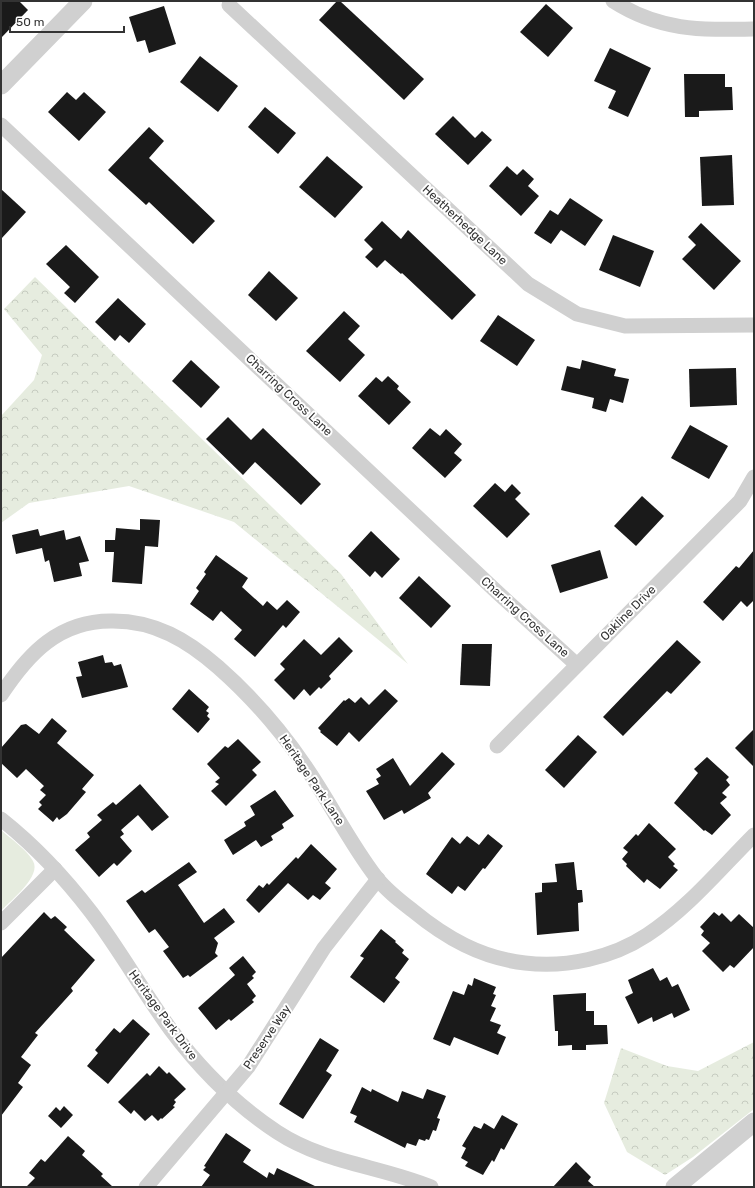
<svg xmlns="http://www.w3.org/2000/svg" width="755" height="1188" font-family="Rubik,sans-serif">
<defs>
<pattern id="forest-crowns" width="20" height="18" patternUnits="userSpaceOnUse"><rect width="20" height="18" fill="#e6ecdf"/><path d="M2 6a3 3 0 1 1 6 0M12 15a3 3 0 1 1 6 0" fill="none" stroke="#c6cbc0"/></pattern>
</defs>
<rect width="100%" height="100%" fill="#fff"/>
<g fill="url(#forest-crowns)">
<path d="M35,277L341,574L408,664L234,522L129,486L29,503L1,523V416L34,380L42,355L4,309Z"/>
<path d="M754,1042V1109L693,1157L665,1175L627,1152L604,1103L621,1048L667,1066L698,1071Z"/>
</g>
<path fill="#e6ecdf" d="M1,830C11,839 26,849 33,861C42,876 11,900 1,911Z"/>
<g fill="#1a1a1a">
<path d="M1,1H19L28,10L1,38Z"/>
<path d="M337,1H340L424,79L404,100L319,20Z"/>
<path d="M546,4L573,28L548,57L520,32Z"/>
<path d="M164,6L176,44L149,53L145,40L137,42L129,17Z"/>
<path d="M610,48L651,68L628,117L608,108L616,91L594,81Z"/>
<path d="M200,56L238,86L218,112L180,82Z"/>
<path d="M684,74H725V87H732L733,110L699,111V117H685Z"/>
<path d="M67,92L76,100L84,92L106,112L79,141L48,112Z"/>
<path d="M265,107L296,133L278,154L248,127Z"/>
<path d="M453,116L475,138L482,131L492,140L468,165L435,134Z"/>
<path d="M149,127L164,141L149,158L215,221L193,244L149,202L146,205L108,170Z"/>
<path d="M732,155L734,205L702,206L700,157Z"/>
<path d="M327,156L363,187L335,218L299,187Z"/>
<path d="M507,166L517,175L523,169L534,179L528,186L539,196L521,216L489,186Z"/>
<path d="M1,189L26,212L1,239Z"/>
<path d="M570,198L603,220L585,246L561,230L551,244L534,233L550,210L558,215Z"/>
<path d="M382,221L401,239L408,230L476,295L452,320L402,273L401,274L385,260L377,268L365,257L373,249L364,240Z"/>
<path d="M701,223L741,261L714,290L682,259L696,245L688,237Z"/>
<path d="M613,235L654,251L640,287L599,270Z"/>
<path d="M66,245L99,277L75,303L64,293L70,287L46,264Z"/>
<path d="M269,271L298,298L276,321L248,295Z"/>
<path d="M118,298L146,324L129,343L120,335L115,341L95,322Z"/>
<path d="M344,311L360,326L348,339L365,355L340,382L306,351Z"/>
<path d="M498,315L535,340L517,366L480,341Z"/>
<path d="M191,360L220,387L201,408L172,381Z"/>
<path d="M582,360L616,369L614,376L629,379L623,403L610,399L606,412L592,408L594,398L561,390L567,366L580,369Z"/>
<path d="M736,368L737,405L690,407L689,369Z"/>
<path d="M388,376L399,386L397,389L411,402L389,425L358,396L376,377L382,382Z"/>
<path d="M228,417L251,440L263,428L321,484L301,505L255,462L243,475L206,439Z"/>
<path d="M690,425L728,446L709,479L671,458Z"/>
<path d="M430,428L440,436L446,429L462,444L454,453L462,460L445,478L412,448Z"/>
<path d="M495,483L505,492L512,484L521,493L515,499L530,514L507,538L473,506Z"/>
<path d="M642,496L664,516L636,546L614,526Z"/>
<path d="M140,519L160,520L158,547L145,546L142,584L112,582L114,552H105V540H115L116,528L140,530Z"/>
<path d="M38,529L40,536L64,530L66,540L80,536L89,561L79,563L82,576L54,582L49,560L45,562L42,548L16,554L12,535Z"/>
<path d="M371,531L400,559L382,578L375,571L370,577L348,556Z"/>
<path d="M600,550L608,578L560,593L551,565Z"/>
<path d="M754,550V600L747,607L741,601L723,621L703,602L736,566L739,568Z"/>
<path d="M216,555L248,578L242,587L263,606L267,601L277,610L287,600L300,612L286,628L283,625L255,657L234,639L242,630L221,611L213,621L190,604L199,591L196,588L206,574L204,572Z"/>
<path d="M419,576L451,606L431,628L399,598Z"/>
<path d="M339,637L353,651L329,676L331,679L321,689L319,687L310,696L304,689L294,700L274,680L285,669L280,664L304,639L321,655Z"/>
<path d="M677,640L701,662L671,694L667,691L623,736L603,717Z"/>
<path d="M462,644H492L490,686L460,685Z"/>
<path d="M103,655L105,663L112,662L114,666L121,664L128,687L82,698L76,677L82,676L78,662Z"/>
<path d="M189,689L209,707L206,711L209,713L207,716L210,719L198,733L172,709Z"/>
<path d="M385,689L398,701L359,742L349,732L337,746L320,732L321,731L318,728L344,700L345,701L349,698L355,703L361,697L369,705Z"/>
<path d="M52,718L67,731L57,743L94,775L82,789L86,792L67,814L59,820L57,817L53,822L38,809L42,805L39,802L46,795L40,790L44,786L26,769L17,778L1,763V748L21,725L26,724L39,734Z"/>
<path d="M754,729V767L735,748Z"/>
<path d="M578,735L597,752L564,788L545,770Z"/>
<path d="M238,739L261,762L252,770L257,775L226,806L211,791L219,784L215,782L220,778L207,764L225,746L228,748Z"/>
<path d="M442,752L455,764L428,793L431,798L404,814L402,810L384,820L366,791L379,784L376,779L381,776L376,769L393,758L410,786Z"/>
<path d="M707,757L729,777L726,780L730,785L722,793L727,797L720,803L731,815L712,835L705,830L704,831L674,803L698,773L694,769Z"/>
<path d="M140,784L169,817L152,831L138,815L121,830L124,834L120,837L132,851L117,866L114,863L99,877L75,850L90,837L87,833L102,820L97,815L113,802L116,805Z"/>
<path d="M275,790L294,816L282,824L284,828L271,836L273,840L261,847L256,840L233,855L224,840L246,826L244,822L255,815L250,806Z"/>
<path d="M649,823L676,849L668,857L675,864L673,866L678,870L660,889L647,879L644,883L626,866L627,864L622,859L628,852L623,848L636,834L638,836Z"/>
<path d="M488,834L503,846L485,869L483,868L465,891L458,886L452,894L426,874L452,837L460,844L467,836L479,845Z"/>
<path d="M311,844L337,869L325,883L331,888L320,900L313,895L308,900L288,883L259,913L246,900L259,885L263,888L267,883L269,885L296,857L298,859Z"/>
<path d="M189,862L197,872L178,885L204,923L224,908L235,922L214,938L218,943L215,953L218,956L190,977L188,975L183,978L163,951L169,947L155,929L149,933L126,901L142,890L145,893Z"/>
<path d="M574,862L577,890H582L583,902L578,903L579,931L537,935L535,893L542,892V883L557,882L555,864Z"/>
<path d="M44,912L51,919L55,916L67,927L64,930L95,960L71,988L73,991L35,1033L38,1035L21,1057L31,1065L18,1083L23,1087L1,1116V958Z"/>
<path d="M714,912L719,916L722,913L731,922L739,914L754,928V947L734,968L730,965L723,972L702,951L710,943L701,935L704,931L700,927Z"/>
<path d="M381,929L396,941L395,942L404,950L402,953L409,959L395,978L400,982L384,1003L350,977L364,958L360,956Z"/>
<path d="M243,956L256,972L252,976L254,978L247,984L256,996L252,1000L254,1002L231,1021L229,1019L216,1030L198,1008L235,975L229,968Z"/>
<path d="M653,968L660,981L667,977L672,987L678,984L690,1010L674,1018L672,1013L653,1022L652,1017L638,1024L625,997L633,993L628,980Z"/>
<path d="M474,978L496,987L493,994L496,995L491,1006L496,1008L490,1021L501,1025L497,1033L506,1037L498,1055L454,1037L450,1046L433,1039L453,991L464,995L468,984L472,986Z"/>
<path d="M586,993V1011H594V1025H607L608,1044L586,1045V1050H572V1045L558,1046V1031H555L553,995Z"/>
<path d="M133,1019L150,1034L108,1084L87,1066L98,1053L95,1050L114,1028L120,1033Z"/>
<path d="M320,1038L339,1050L326,1071L332,1075L303,1119L279,1104Z"/>
<path d="M159,1066L167,1074L169,1072L186,1089L174,1100L176,1102L173,1106L175,1107L162,1119L161,1118L158,1121L152,1115L145,1121L134,1110L131,1114L118,1102L147,1073L150,1076Z"/>
<path d="M362,1087L371,1092L372,1089L398,1102L402,1091L423,1099L427,1089L446,1096L437,1118L440,1119L436,1131L433,1130L429,1140L426,1139L425,1141L419,1139L416,1146L407,1143L405,1148L354,1122L357,1116L350,1113Z"/>
<path d="M64,1106L73,1115L61,1128L48,1116L56,1107L60,1111Z"/>
<path d="M502,1115L518,1124L504,1150L501,1148L494,1162L492,1160L483,1175L465,1166L468,1162L461,1158L466,1148L462,1146L474,1126L481,1129L484,1123L494,1129Z"/>
<path d="M226,1133L251,1150L243,1162L267,1178L269,1172L274,1175L277,1168L317,1187H201L210,1175L203,1170L206,1167L204,1166Z"/>
<path d="M68,1136L85,1151L82,1155L103,1174L101,1176L113,1187H26L35,1178L29,1173L41,1159L45,1162Z"/>
<path d="M576,1162L591,1177L588,1181L595,1187H553Z"/>
</g>
<g fill="none" stroke-linecap="round" stroke-linejoin="round">
<g stroke="#d0d0d0" stroke-width="15">
<path d="M613,1C660,31 700,30 754,29"/>
<path d="M229,5L528,284L577,314L625,326L754,325"/>
<path d="M1,125L497,592L577,665"/>
<path d="M1,695C28,654 59,620 113,621C155,621 187,640 218,667C251,696 280,729 305,766C330,802 349,842 376,877C386,890 399,900 412,910C446,938 481,958 525,963C566,968 612,958 647,935C687,909 720,869 754,835"/>
<path d="M497,746L740,501L754,477"/>
<path d="M1,819C35,846 65,878 91,912C120,950 143,992 171,1030C201,1070 236,1105 277,1132C324,1163 380,1166 431,1187"/>
<path d="M1,923L55,869"/>
<path d="M146,1187L248,1067L324,948L378,879"/>
</g>
<g stroke="#d0d0d0" stroke-width="19">
<path d="M1,85L83,1"/>
<path d="M675,1187L754,1122"/>
</g>
</g>
<g text-anchor="middle" stroke-width="4" stroke-linejoin="round" paint-order="stroke">
<g font-size="12" fill="#333" stroke="#fff">
<text transform="translate(465 225) rotate(43)" y="4">Heatherhedge Lane</text>
<text transform="translate(289 395) rotate(43)" y="4">Charring Cross Lane</text>
<text transform="translate(628 613) rotate(-45)" y="4">Oakline Drive</text>
<text transform="translate(525 617) rotate(42)" y="4">Charring Cross Lane</text>
<text transform="translate(312 780) rotate(56)" y="4">Heritage Park Lane</text>
<text transform="translate(163 1015) rotate(54)" y="4">Heritage Park Drive</text>
<text transform="translate(267 1037) rotate(-56)" y="4">Preserve Way</text>
</g>
</g>
<rect width="755" height="1188" fill="none" stroke="#333333" stroke-width="4"/>
<path d="M10 26v6h114v-6" fill="none" stroke="#333333" stroke-width="2"/>
<text x="16" y="26" font-size="12" fill="#333333" stroke="#ffffff" stroke-width="3" paint-order="stroke">50 m</text>
</svg>
